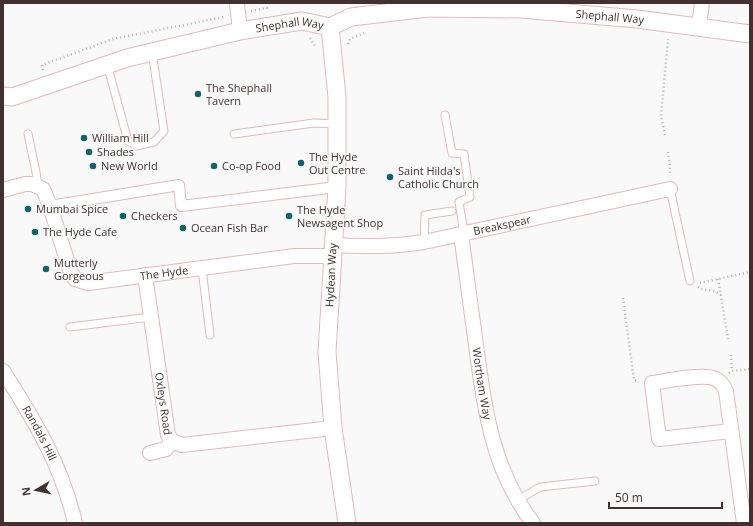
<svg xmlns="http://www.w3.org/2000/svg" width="753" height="526" font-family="'Open Sans',sans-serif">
<rect width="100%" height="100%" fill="#f9f9f9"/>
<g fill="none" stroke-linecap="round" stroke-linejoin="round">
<g stroke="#e2bab8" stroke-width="9">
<g id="service">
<path d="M107,64L128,141L136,146L154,142L164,131L152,52"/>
<path d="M445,115L452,153L464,154L470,197L459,202L464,233"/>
<path d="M28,134L36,172L38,186"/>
<path d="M234,134L314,123L337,124"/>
<path d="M670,189L690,281"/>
<path d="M424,242L425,215L452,211"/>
<path d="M202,269L210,335"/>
<path d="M70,327L151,317"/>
<path d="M518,500L540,487L595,481"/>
</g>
</g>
<g stroke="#e2bab8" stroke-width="12">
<path id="pedestrian" d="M50,206L179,185L181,206L337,187"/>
</g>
<g stroke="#e2bab8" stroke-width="16">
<g id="minor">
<path d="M237,3L240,31"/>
<path d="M699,27L702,3"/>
<path id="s1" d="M3,190L25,184H32L43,189L50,206L71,273L75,279L88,283L294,256H332"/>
<path id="s2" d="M461,234C466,271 471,308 476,345C485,411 492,469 533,523"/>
<path id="s3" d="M333,245C365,247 393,247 424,242L670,189"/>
<path id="s4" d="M145,275L168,435L172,441L182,445L333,428"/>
<path id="s5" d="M3,371C34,419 62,466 75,523"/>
<path d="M731,431L659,439L652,383C666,381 704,373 716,379C721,382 724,386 726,391L744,523"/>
<path d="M150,453L166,449L172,441"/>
</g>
</g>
<g stroke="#e2bab8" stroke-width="19">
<g id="tertiary">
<path d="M330,27L337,97V187L327,352L333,428L347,523"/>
<path id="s6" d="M3,96L12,97L127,58L240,31L302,21L330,27L351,17L428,8L521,9L637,19L750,34"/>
</g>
</g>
<g stroke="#b6b0b0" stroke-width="2.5" stroke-dasharray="1 3" stroke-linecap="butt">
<path d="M251,11L267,8L268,11"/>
<path d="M310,38L316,48"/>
<path d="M348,44L350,39L364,33"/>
<path d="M43,70L42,65L113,39L224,17"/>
<path d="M665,135L661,116L668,39"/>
<path d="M668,152L670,166V176"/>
<path d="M718,279L728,339"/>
<path d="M700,283L750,272"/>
<path d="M698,287L701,289L714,291L721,295"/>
<path d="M623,298L634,380L639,381"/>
<path d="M731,355L732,371"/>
<path d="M729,373L732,371L750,369"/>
</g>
<use href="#service" stroke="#fff" stroke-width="7"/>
<use href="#pedestrian" stroke="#fff" stroke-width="10"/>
<use href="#minor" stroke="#fff" stroke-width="14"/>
<use href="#tertiary" stroke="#fff" stroke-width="17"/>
</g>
<g fill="#136367" stroke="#f9f9f9" stroke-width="1.5">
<circle cx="198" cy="94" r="4"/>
<circle cx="84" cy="138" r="4"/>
<circle cx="89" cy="152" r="4"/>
<circle cx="301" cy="163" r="4"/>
<circle cx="93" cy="166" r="4"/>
<circle cx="214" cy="166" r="4"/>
<circle cx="390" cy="177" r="4"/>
<circle cx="28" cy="209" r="4"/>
<circle cx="123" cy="216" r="4"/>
<circle cx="289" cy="216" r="4"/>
<circle cx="183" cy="228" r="4"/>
<circle cx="35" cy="232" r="4"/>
<circle cx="46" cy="269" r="4"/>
</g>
<g text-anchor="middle" stroke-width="3" stroke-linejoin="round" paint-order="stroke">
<g font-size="11" fill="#413130" stroke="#f9f9f9">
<text dy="4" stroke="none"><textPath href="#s6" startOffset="621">Shephall Way</textPath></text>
<text dy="4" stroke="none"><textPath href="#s6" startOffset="297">Shephall Way</textPath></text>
<text dy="4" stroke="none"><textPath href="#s3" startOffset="171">Breakspear</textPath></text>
<text dy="4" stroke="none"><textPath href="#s1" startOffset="228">The Hyde</textPath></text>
<text transform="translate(331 275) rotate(-87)" y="4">Hydean Way</text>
<text dy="4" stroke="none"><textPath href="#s2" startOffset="151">Wortham Way</textPath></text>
<text dy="4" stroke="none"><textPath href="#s4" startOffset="130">Oxleys Road</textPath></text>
<text dy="4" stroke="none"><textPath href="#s5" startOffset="72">Randals Hill</textPath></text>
</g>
<g font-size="11" fill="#413130" stroke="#f9f9f9" text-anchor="start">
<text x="206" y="92">The Shephall<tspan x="206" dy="13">Tavern</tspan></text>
<text x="92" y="142">William Hill</text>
<text x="97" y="156">Shades</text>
<text x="309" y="161">The Hyde<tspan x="309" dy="13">Out Centre</tspan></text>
<text x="101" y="170">New World</text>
<text x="222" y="170">Co-op Food</text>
<text x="398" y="175">Saint Hilda's<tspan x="398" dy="13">Catholic Church</tspan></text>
<text x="36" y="213">Mumbai Spice</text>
<text x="297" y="214">The Hyde<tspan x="297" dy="13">Newsagent Shop</tspan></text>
<text x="131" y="220">Checkers</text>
<text x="191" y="232">Ocean Fish Bar</text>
<text x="43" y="236">The Hyde Cafe</text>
<text x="54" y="267">Mutterly<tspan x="54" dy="13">Gorgeous</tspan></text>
</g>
</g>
<rect width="753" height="526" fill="none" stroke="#413130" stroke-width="8"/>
<g transform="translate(36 490) rotate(261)" stroke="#f9f9f9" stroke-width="3" paint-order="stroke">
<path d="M0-3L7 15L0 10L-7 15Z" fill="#413130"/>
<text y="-6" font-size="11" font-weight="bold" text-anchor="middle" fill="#413130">N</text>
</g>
<path d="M609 502v6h113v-6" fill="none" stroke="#413130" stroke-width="2"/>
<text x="615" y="502" font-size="12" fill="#413130" stroke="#f9f9f9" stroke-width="3" paint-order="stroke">50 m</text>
</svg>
